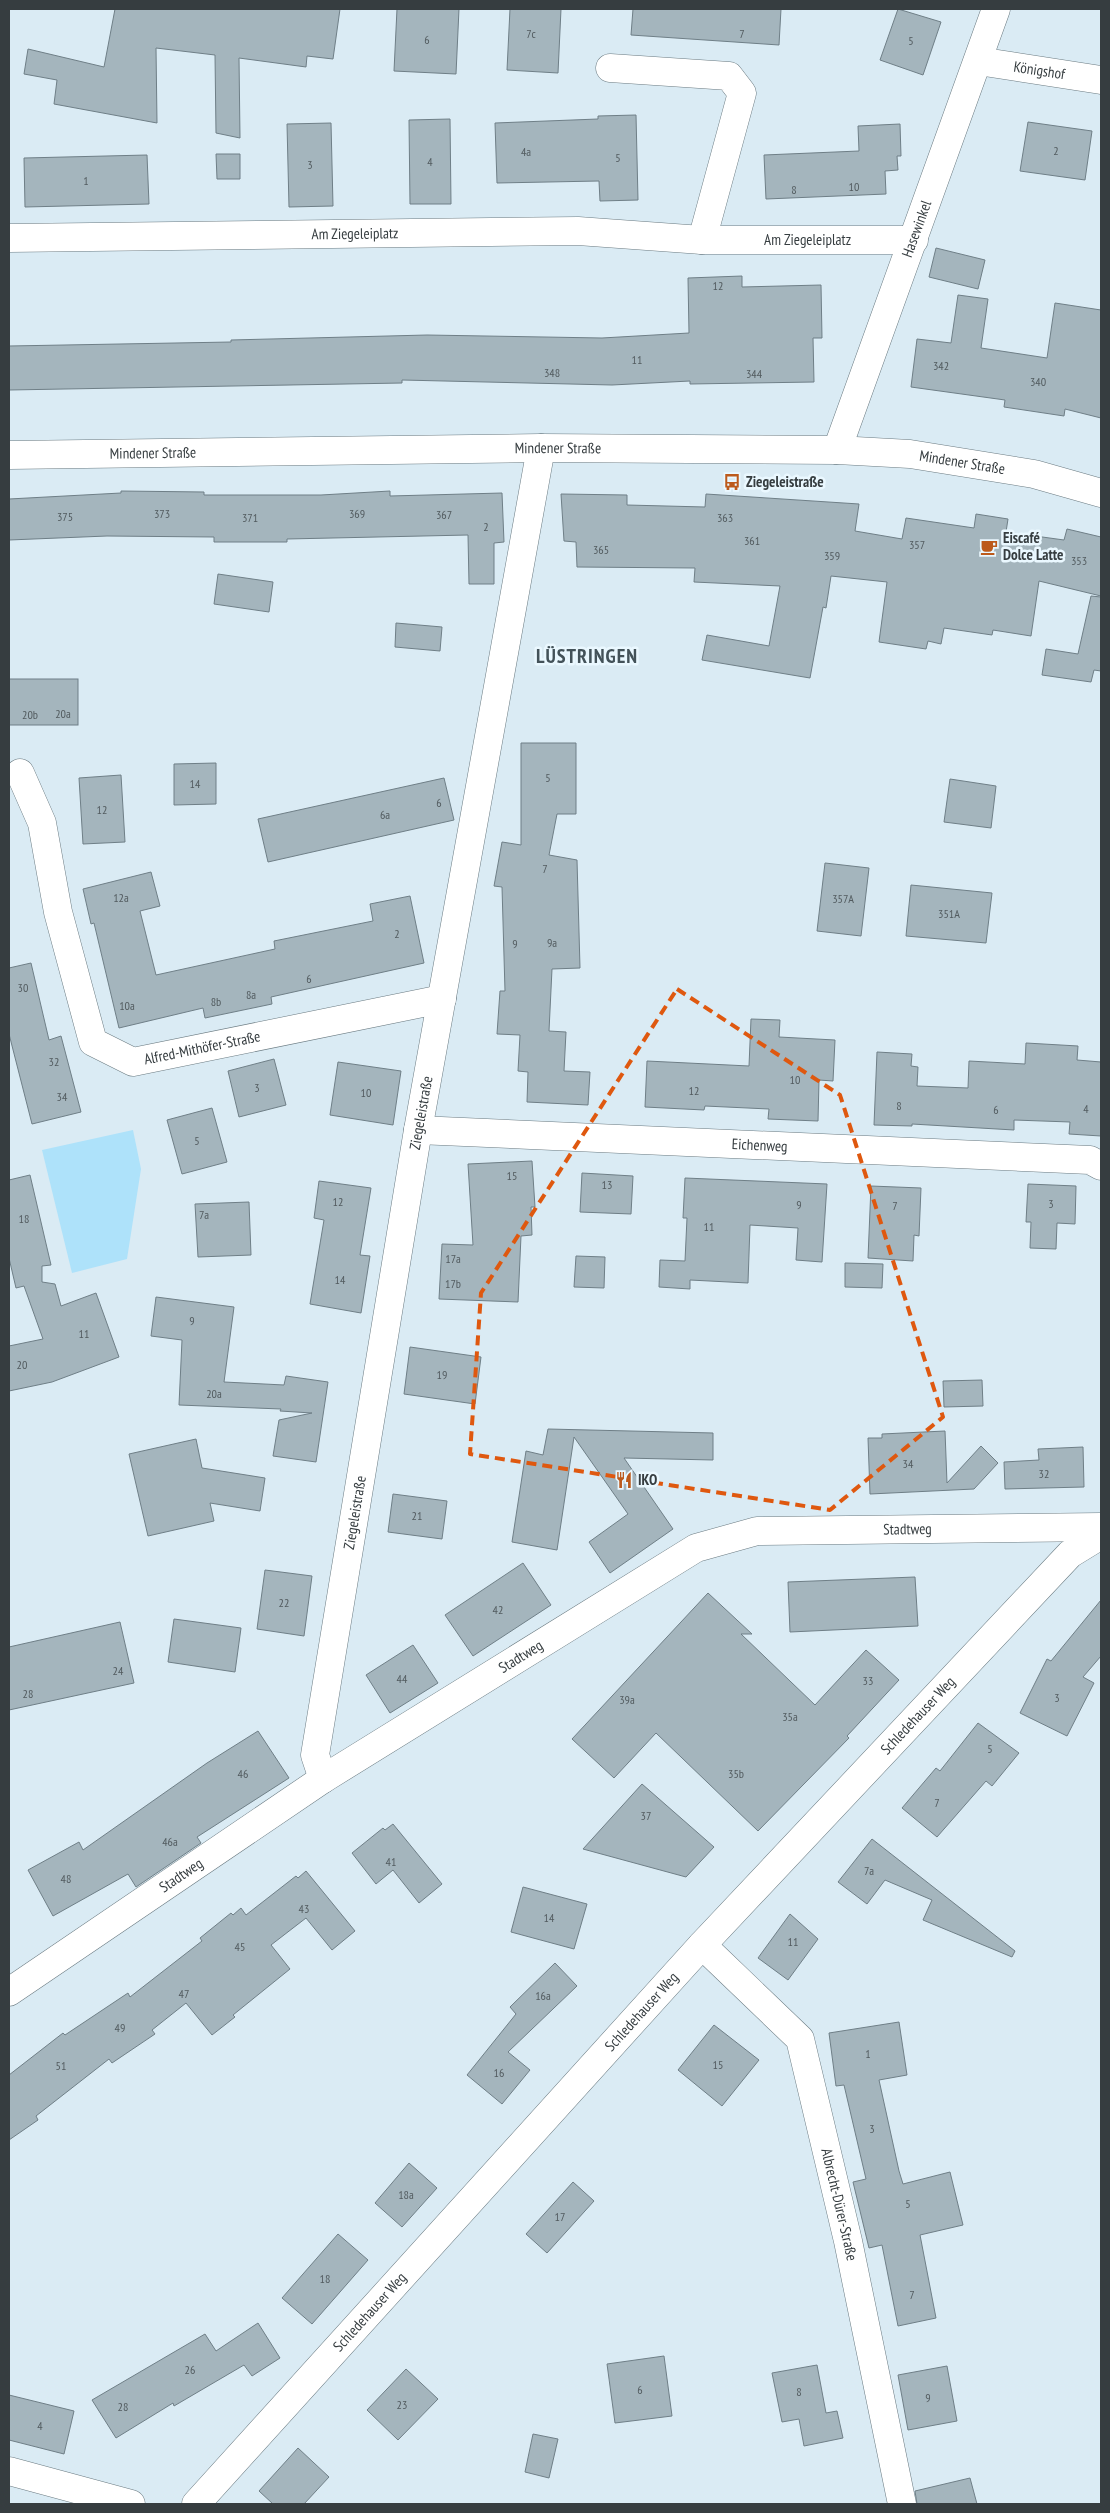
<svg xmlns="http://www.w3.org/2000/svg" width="1110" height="2513" font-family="'PT Sans Narrow',sans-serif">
<rect width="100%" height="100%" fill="#daebf4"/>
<path fill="#aee2fa" d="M133,1130L141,1169L127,1259L72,1273L42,1150Z"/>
<g fill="#a4b5bd" stroke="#6f7f87">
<path d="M115,9H340L333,59L307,56L306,67L239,58L240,138L216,133L215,55L156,48L157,123L54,104L57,80L24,74L28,49L104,67Z"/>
<path d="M397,9H459L456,74L394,71Z"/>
<path d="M510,9H561L558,73L507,70Z"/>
<path d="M633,9H781L779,45L631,35Z"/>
<path d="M898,9L941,22L923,75L880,60Z"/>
<path d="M636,115L638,200L600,201L599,181L497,183L495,123L598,119V116Z"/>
<path d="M450,119L451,204H410L409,120Z"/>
<path d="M1028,122L1092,131L1085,180L1020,171Z"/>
<path d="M331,123L333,206L289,207L287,124Z"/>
<path d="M900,124L901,156H897L898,170L885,171L886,194L766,199L764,155L859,151L858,126Z"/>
<path d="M216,154H240V179H217Z"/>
<path d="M147,155L149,204L25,207L24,158Z"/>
<path d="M936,248L985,260L978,289L929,277Z"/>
<path d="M742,276V287L821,285L822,338H813L814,382L690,384V381L612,385L402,380V383L9,390V346L231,342V340L427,335L602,338L689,333L688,278Z"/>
<path d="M958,295L988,299L981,348L1047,358L1055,303L1101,310V418L1065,409L1064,416L1004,407L1005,400L911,387L917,339L951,343Z"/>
<path d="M121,491L204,492V495H321L390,491V496L502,493L504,542L494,543V584H469L468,535L287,539V542H214V537L107,536L9,540V499L121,493Z"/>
<path d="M561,494L627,495V505L705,507L706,494L859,504L855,531L902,539L906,518L974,528L976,514L1008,519L1006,532L1064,540L1067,529L1101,537V596L1039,581L1031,636L993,630L992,635L944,628L941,644L928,641L926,649L879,642L887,582L831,576L826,608L823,607L810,678L702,660L707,635L769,646L780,586L694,582L695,568L577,567L576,542L564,541Z"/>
<path d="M218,574L273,582L269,612L214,604Z"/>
<path d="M1091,596L1101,597V671L1094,670L1091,682L1042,675L1046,649L1078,654Z"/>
<path d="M396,623L442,627L440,651L395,647Z"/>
<rect x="9" y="679" width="69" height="46"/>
<path d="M521,743H576V814H557L549,855L577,860L580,968L552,969L549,1031L566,1032L564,1071L590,1072L588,1105L527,1102L528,1072L518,1071L520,1035L497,1034L500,991H505L502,887L494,886L502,842L521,845Z"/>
<path d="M216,763V804L174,805V764Z"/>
<path d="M121,775L125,842L83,844L79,778Z"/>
<path d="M444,778L454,820L268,862L258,819Z"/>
<path d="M950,779L996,786L991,828L944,822Z"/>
<path d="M825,863L869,868L861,936L817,931Z"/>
<path d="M151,872L160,906L140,911L156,975L275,949L274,941L373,921L370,904L410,896L424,963L271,997L272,1004L205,1018L203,1008L119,1028L94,923L91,924L83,889Z"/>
<path d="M911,885L992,893L986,943L906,936Z"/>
<path d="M31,963L49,1040L61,1036L81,1112L32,1124L9,1034V968Z"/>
<path d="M751,1019L780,1020L779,1037L835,1040L833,1081L819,1080L818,1121L768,1119L769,1109L705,1106L704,1110L645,1107L647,1061L749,1066Z"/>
<path d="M1026,1043L1078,1046L1077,1060L1101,1062V1136L1069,1134L1070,1122L1014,1120V1130L912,1124V1126L874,1125L877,1052L912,1054L911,1066L918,1067L917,1086L968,1088L969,1061L1025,1064Z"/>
<path d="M274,1059L286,1105L239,1117L228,1071Z"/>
<path d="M338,1062L401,1071L393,1125L330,1115Z"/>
<path d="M212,1108L227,1162L182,1174L167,1120Z"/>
<path d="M532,1161L535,1207H531L532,1235L521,1236L518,1302L439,1299L442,1244L473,1245L468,1164Z"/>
<path d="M582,1173L633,1176L631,1214L580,1212Z"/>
<path d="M30,1175L51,1265L42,1266V1282L55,1284L61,1306L96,1293L119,1357L52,1382L9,1391V1346L43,1339L24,1286L16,1288L9,1258V1180Z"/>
<path d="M685,1178L827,1184L822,1262L796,1260L798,1228L750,1225L748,1283L690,1280V1289L659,1287L660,1260L685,1261L687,1218H683Z"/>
<path d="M319,1181L371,1188L360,1255L370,1256L361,1313L310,1304L324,1220L314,1218Z"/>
<path d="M1028,1184L1076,1186L1075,1224L1057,1223L1056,1249L1030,1248L1031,1222H1026Z"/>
<path d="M871,1186L921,1188L919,1236L914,1235L913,1261L868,1258Z"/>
<path d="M249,1202L251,1255L198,1257L195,1204Z"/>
<path d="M576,1256L605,1257L604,1288L574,1287Z"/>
<path d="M845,1263L883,1264L882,1288L845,1287Z"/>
<path d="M156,1297L234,1307L224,1382L284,1385L286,1376L328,1382L316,1462L273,1456L279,1420L312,1413L280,1411L281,1409L179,1405L182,1340L151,1336Z"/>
<path d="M410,1347L481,1357L475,1404L404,1394Z"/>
<path d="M982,1380L983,1406L944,1407L943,1381Z"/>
<path d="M548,1429L713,1433V1460L624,1458L673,1529L610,1573L589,1542L628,1514L574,1437L557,1550L512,1542L526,1451L543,1455Z"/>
<path d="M945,1431L947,1483L981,1446L998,1463L974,1489L870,1494L868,1438H882V1434Z"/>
<path d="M196,1439L202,1468L265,1478L260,1511L210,1503L214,1521L148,1536L129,1454Z"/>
<path d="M1083,1447L1084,1487L1005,1489L1004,1462L1039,1460L1038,1449Z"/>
<path d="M393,1494L447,1501L442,1539L388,1532Z"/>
<path d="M523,1563L551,1605L473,1656L445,1615Z"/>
<path d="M265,1570L312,1576L304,1636L257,1629Z"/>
<path d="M915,1577L918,1626L790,1632L788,1582Z"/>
<path d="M708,1593L752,1634H741L815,1705L866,1650L899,1680L847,1736L849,1738L758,1831L656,1733L614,1778L572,1739Z"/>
<path d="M1101,1600V1656L1083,1677L1094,1683L1067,1736L1020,1713L1047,1659L1051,1661Z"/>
<path d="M174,1619L241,1628L235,1672L168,1662Z"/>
<path d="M120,1622L134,1683L9,1710V1647Z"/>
<path d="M413,1645L438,1683L390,1713L366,1675Z"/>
<path d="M978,1723L1019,1753L992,1786L986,1781L937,1837L902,1808L936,1768L940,1771Z"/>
<path d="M258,1731L289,1778L197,1837L201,1843L136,1887L128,1874L53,1916L28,1870L79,1842L83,1850L207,1763Z"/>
<path d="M642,1784L714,1847L686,1877L583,1849Z"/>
<path d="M393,1824L442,1884L419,1903L393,1870L376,1884L352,1853L383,1828L385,1830Z"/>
<path d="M872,1839L1015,1951L1012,1957L923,1920L932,1900L885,1880L867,1904L838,1882Z"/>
<path d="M306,1871L355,1931L332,1950L306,1918L271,1945L290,1969L233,2015L235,2017L212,2035L186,2003L152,2030L155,2034L112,2063L109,2059L36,2116L38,2120L9,2140V2075L63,2033L65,2035L128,1993L130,1997L202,1941L200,1938L231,1913L233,1915L241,1908L246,1915L296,1876L298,1878Z"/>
<path d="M523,1887L587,1904L574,1949L511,1932Z"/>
<path d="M790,1914L818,1939L788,1980L758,1958Z"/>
<path d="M555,1963L577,1986L508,2052L530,2070L502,2104L467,2075L516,2014L510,2007Z"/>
<path d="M899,2022L907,2075L879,2080L899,2171L903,2184L950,2172L963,2225L920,2235L936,2318L898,2326L882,2245L869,2248L853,2182L866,2179L844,2085L836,2086L829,2033Z"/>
<path d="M714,2025L759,2060L722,2106L678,2070Z"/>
<path d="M409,2163L437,2188L402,2227L375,2203Z"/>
<path d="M573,2182L594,2201L547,2253L526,2234Z"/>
<path d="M338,2234L368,2260L312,2324L282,2298Z"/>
<path d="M258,2323L280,2358L252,2376L244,2365L174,2406L173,2403L116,2438L92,2400L205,2334L216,2351Z"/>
<path d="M664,2356L672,2416L615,2423L607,2364Z"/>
<path d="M817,2365L826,2413L837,2411L843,2438L804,2446L799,2419L782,2422L772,2373Z"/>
<path d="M947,2366L957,2421L908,2430L898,2375Z"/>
<path d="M406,2369L438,2399L398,2440L367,2410Z"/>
<path d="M9,2395L74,2411L64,2454L9,2440Z"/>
<path d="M533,2434L558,2439L549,2478L525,2472Z"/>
<path d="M298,2448L329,2477L304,2504H273L259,2491Z"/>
<path d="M970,2478L977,2504H917L915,2491Z"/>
</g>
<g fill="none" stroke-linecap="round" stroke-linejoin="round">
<g stroke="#6b7b82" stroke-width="29">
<g id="street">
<path id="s1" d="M978,61L1101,80"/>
<path d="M610,68L729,76L742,93L702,240"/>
<path id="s2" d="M9,238L578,231L702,240H914"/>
<path id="s3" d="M837,450L996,9"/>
<path id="s4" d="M20,773L42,823L58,912L93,1042L133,1062L442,999"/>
<path id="s5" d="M418,1130L1090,1160L1101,1166"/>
<path id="s6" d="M323,1779L315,1755L418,1130L541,448"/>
<path id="s7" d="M702,1945L800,2039L848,2241L902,2504"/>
<path id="s8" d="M9,1992L323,1779L696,1548L757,1531L1101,1527"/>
<path d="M9,2471L131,2504"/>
<path id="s9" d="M196,2504L702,1945L1070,1554L1101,1535"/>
</g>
</g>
<g stroke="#6b7b82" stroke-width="29">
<g id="secondary">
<path id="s10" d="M9,455L541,448L837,450L910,454L1034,474L1101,493"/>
</g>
</g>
<use href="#street" stroke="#fff" stroke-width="28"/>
<use href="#secondary" stroke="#fff" stroke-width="28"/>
</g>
<path fill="none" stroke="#df580f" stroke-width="4" stroke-dasharray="10 6" stroke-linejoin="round" d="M677,989L840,1095L943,1417L830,1510L470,1454L481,1293Z"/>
<defs>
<g id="bus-bare" transform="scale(1.35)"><path d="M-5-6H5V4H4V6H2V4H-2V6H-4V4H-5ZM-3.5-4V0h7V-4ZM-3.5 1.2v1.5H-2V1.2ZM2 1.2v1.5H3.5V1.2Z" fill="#bc5a1c" stroke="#eaf8ff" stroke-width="2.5" paint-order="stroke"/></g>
<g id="cafe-bare" transform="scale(1.35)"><path d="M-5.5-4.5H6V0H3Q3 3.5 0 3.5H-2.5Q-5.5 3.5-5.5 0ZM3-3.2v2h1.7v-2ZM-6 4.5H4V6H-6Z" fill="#bc5a1c" stroke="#eaf8ff" stroke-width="2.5" paint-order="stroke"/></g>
<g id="restaurant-bare" transform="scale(1.35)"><path d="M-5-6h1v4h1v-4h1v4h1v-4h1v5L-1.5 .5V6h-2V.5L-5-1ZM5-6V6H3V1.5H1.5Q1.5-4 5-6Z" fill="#bc5a1c" stroke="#eaf8ff" stroke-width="2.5" paint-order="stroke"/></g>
</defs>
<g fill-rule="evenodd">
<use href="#bus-bare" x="732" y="482"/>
<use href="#cafe-bare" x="989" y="547"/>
<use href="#restaurant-bare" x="624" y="1480"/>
</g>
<g text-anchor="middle" stroke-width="5" stroke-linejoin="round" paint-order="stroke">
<g font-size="12" fill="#525b5f">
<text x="531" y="38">7c</text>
<text x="742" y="38">7</text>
<text x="427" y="44">6</text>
<text x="911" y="45">5</text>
<text x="1056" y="155">2</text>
<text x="526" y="156">4a</text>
<text x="618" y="162">5</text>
<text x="430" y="166">4</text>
<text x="310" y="169">3</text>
<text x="86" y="185">1</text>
<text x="854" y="191">10</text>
<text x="794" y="194">8</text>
<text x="718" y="290">12</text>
<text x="637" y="364">11</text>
<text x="941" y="370">342</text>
<text x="552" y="377">348</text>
<text x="754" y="378">344</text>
<text x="1038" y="386">340</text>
<text x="162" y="518">373</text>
<text x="357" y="518">369</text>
<text x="444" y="519">367</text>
<text x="65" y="521">375</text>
<text x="250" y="522">371</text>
<text x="725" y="522">363</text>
<text x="486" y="531">2</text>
<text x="752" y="545">361</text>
<text x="917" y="549">357</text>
<text x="601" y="554">365</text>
<text x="832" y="560">359</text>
<text x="1079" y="565">353</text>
<text x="63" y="718">20a</text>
<text x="30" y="719">20b</text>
<text x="548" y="782">5</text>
<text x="195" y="788">14</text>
<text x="439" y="807">6</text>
<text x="102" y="814">12</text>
<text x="385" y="819">6a</text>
<text x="545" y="873">7</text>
<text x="121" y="902">12a</text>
<text x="843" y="903">357A</text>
<text x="949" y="918">351A</text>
<text x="397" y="938">2</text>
<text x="552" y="947">9a</text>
<text x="515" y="948">9</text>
<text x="309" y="983">6</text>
<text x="23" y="992">30</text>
<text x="251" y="999">8a</text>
<text x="216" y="1006">8b</text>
<text x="127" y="1010">10a</text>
<text x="54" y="1066">32</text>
<text x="795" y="1084">10</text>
<text x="257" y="1092">3</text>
<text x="694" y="1095">12</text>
<text x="366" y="1097">10</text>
<text x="62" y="1101">34</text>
<text x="899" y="1110">8</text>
<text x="1086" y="1113">4</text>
<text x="996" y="1114">6</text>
<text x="197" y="1145">5</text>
<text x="512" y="1180">15</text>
<text x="607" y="1189">13</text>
<text x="338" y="1206">12</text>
<text x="1051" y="1208">3</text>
<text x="799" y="1209">9</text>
<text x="895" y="1210">7</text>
<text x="204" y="1219">7a</text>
<text x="24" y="1223">18</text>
<text x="709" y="1231">11</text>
<text x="453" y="1263">17a</text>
<text x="340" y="1284">14</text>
<text x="453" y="1288">17b</text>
<text x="192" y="1325">9</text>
<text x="84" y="1338">11</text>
<text x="22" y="1369">20</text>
<text x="442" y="1379">19</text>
<text x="214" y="1398">20a</text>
<text x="908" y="1468">34</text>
<text x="1044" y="1478">32</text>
<text x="417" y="1520">21</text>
<text x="284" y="1607">22</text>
<text x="498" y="1614">42</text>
<text x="118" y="1675">24</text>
<text x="402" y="1683">44</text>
<text x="868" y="1685">33</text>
<text x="28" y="1698">28</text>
<text x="1057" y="1702">3</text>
<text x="627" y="1704">39a</text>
<text x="790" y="1721">35a</text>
<text x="990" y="1753">5</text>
<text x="243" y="1778">46</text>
<text x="736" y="1778">35b</text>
<text x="937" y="1807">7</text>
<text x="646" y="1820">37</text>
<text x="170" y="1846">46a</text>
<text x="391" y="1866">41</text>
<text x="869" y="1875">7a</text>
<text x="66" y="1883">48</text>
<text x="304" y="1913">43</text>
<text x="549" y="1922">14</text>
<text x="793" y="1946">11</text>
<text x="240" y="1951">45</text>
<text x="184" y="1998">47</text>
<text x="543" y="2000">16a</text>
<text x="120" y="2032">49</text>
<text x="868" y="2058">1</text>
<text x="718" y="2069">15</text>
<text x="61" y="2070">51</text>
<text x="499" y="2077">16</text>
<text x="872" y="2133">3</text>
<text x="406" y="2199">18a</text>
<text x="908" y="2208">5</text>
<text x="560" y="2221">17</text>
<text x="325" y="2283">18</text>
<text x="912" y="2299">7</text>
<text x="190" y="2374">26</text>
<text x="640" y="2394">6</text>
<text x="799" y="2396">8</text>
<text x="928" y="2402">9</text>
<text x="402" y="2409">23</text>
<text x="123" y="2411">28</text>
<text x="40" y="2430">4</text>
</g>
<g font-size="15" fill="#363d40" stroke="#eaf8ff">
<text dy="5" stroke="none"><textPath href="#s1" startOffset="62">Königshof</textPath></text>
<text dy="5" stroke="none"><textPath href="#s3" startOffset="235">Hasewinkel</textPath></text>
<text dy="5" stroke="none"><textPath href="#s2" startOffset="346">Am Ziegeleiplatz</textPath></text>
<text dy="5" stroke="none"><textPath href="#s2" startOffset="799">Am Ziegeleiplatz</textPath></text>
<text dy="5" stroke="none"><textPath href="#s10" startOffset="549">Mindener Straße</textPath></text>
<text dy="5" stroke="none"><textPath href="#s10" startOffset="144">Mindener Straße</textPath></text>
<text dy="5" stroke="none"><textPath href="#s10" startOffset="954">Mindener Straße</textPath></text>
<text dy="5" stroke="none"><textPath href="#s4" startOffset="395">Alfred-Mithöfer-Straße</textPath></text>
<text dy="5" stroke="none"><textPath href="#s6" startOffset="676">Ziegeleistraße</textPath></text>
<text dy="5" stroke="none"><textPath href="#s5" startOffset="342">Eichenweg</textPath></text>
<text dy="5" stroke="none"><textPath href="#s6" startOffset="271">Ziegeleistraße</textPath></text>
<text dy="5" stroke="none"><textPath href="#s8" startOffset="1032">Stadtweg</textPath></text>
<text dy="5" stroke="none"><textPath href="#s8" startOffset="612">Stadtweg</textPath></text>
<text dy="5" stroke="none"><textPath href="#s9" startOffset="1069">Schledehauser Weg</textPath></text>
<text dy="5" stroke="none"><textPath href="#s8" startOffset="208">Stadtweg</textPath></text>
<text dy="5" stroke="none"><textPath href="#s9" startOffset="664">Schledehauser Weg</textPath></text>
<text dy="5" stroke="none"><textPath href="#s7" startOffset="306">Albrecht-Dürer-Straße</textPath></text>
<text dy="5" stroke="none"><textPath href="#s9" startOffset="259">Schledehauser Weg</textPath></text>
</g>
<g font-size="15" font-weight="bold" fill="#363d40" stroke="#eaf8ff" text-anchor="start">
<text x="746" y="487">Ziegeleistraße</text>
<text x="1003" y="543">Eiscafé<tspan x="1003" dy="17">Dolce Latte</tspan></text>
<text x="638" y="1485">IKO</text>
</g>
<g font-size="20" font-weight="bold" letter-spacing="1" fill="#435259" stroke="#eaf8ff">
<text x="587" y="663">LÜSTRINGEN</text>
</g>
</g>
<rect width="1110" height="2513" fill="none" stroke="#363d40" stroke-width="20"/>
</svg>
